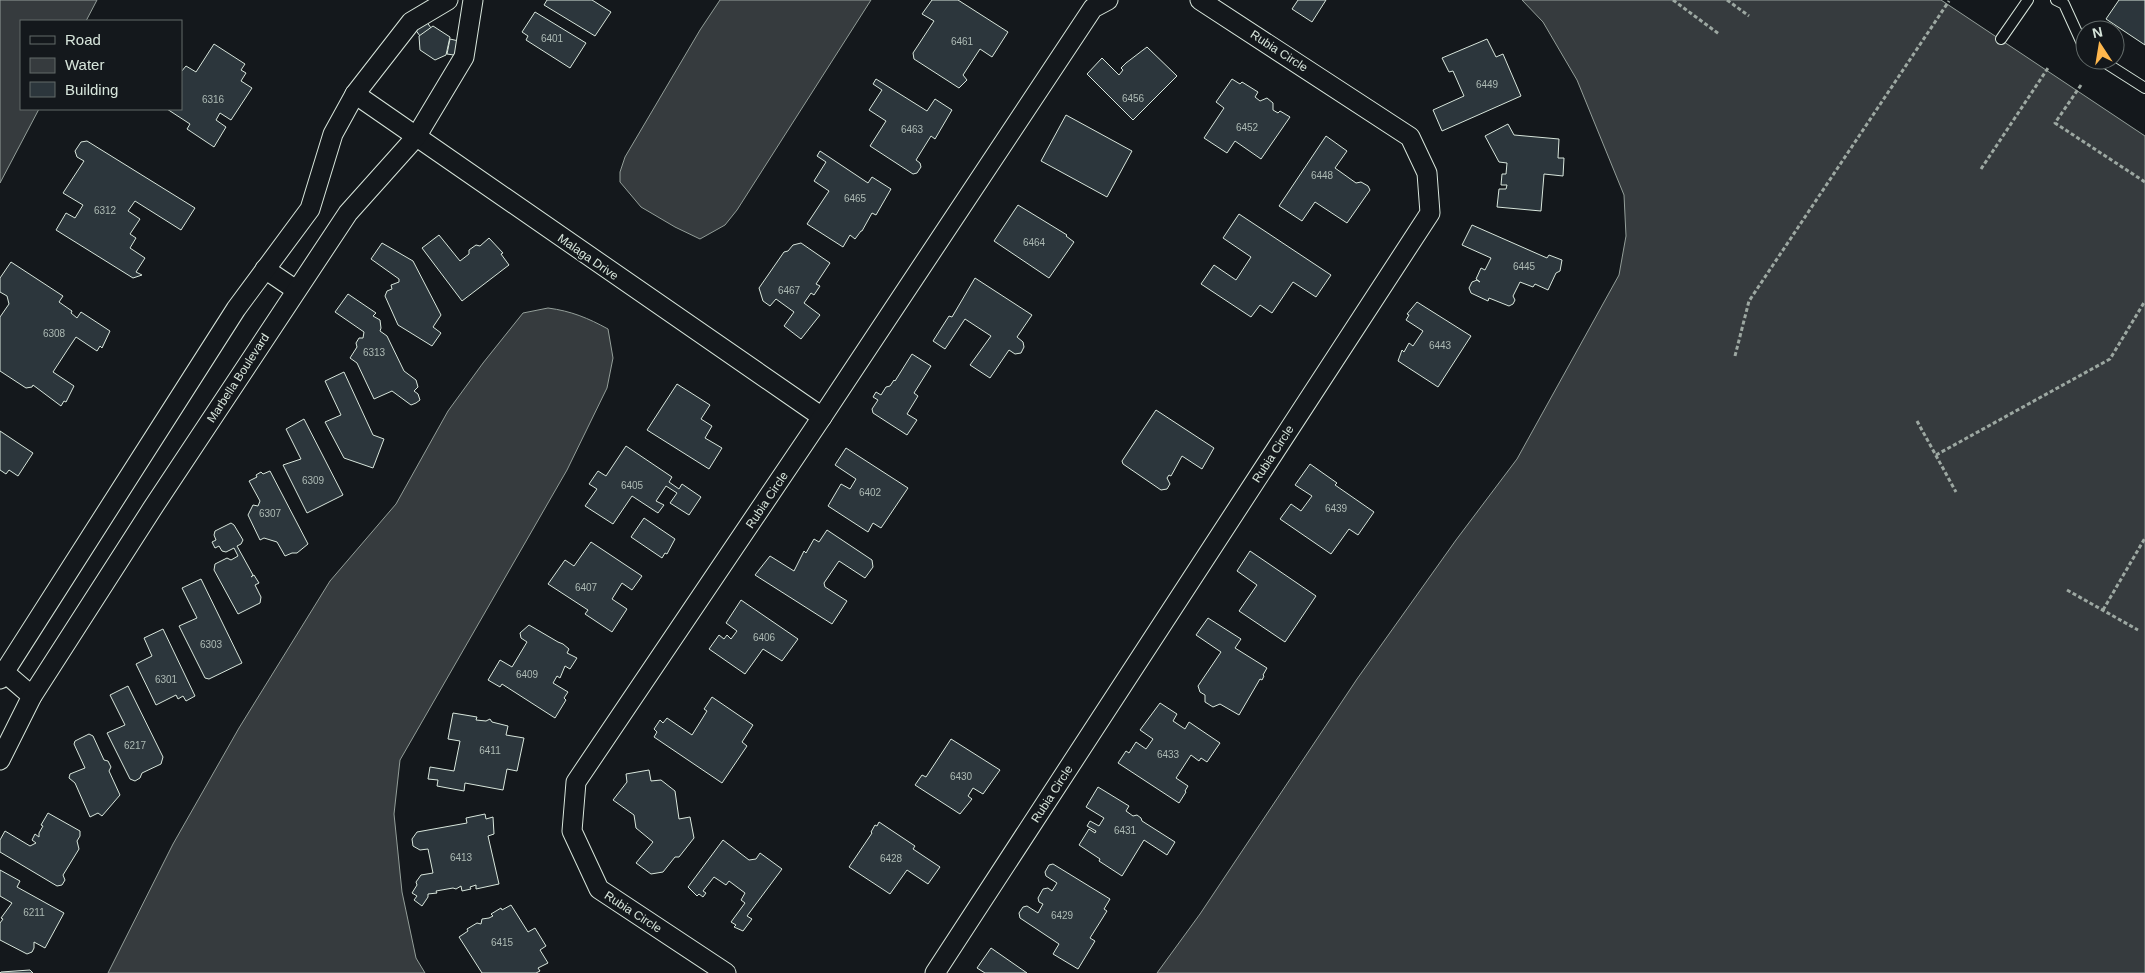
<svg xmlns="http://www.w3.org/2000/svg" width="2145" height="973" font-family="Helvetica,sans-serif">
<rect width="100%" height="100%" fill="#14181c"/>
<g fill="#363b3e" stroke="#939e99">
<path d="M0,0H97L86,21H21V109H39L0,183Z"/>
<path d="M720,0H871L737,210L725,225L700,239L675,227L641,207L620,182V172L625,157L700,30Z"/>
<path d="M1522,0H1941L2145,136V973H1157L1200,914L1357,679L1456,540L1517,459L1619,275L1626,236L1624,195L1577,80L1543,22Z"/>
<path d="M548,308C571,311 588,318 608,329L613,358L607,388L567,470L400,760L394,814L402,892L416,958L425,973H108L173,844L239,728L330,581L396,504L448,411L483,363L523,313Z"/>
</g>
<g fill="#2c363c" stroke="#d8e6dc">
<path d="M547,0H592L611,12L595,36L544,5Z"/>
<path d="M932,0H958L1008,32L992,57L980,49L963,75L967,80L959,88L914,59L913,53L934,21L922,14Z"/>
<path d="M1298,0H1326L1312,22L1292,9Z"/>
<path d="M2119,0H2145V45L2106,19Z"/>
<path d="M535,12L586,43L570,68L526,40L528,36L522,32Z"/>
<path d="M424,18L431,28L420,36L412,25Z"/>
<path d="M433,26L450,37L446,55L435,60L420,50L419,36Z"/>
<path d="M450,39L463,42L460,56L447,54Z"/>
<path d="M1487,39L1496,57L1503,54L1521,96L1442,131L1433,110L1464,96L1453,71L1449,72L1442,58Z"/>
<path d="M214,44L245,64L241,70L246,73L241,81L252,88L231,120L220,113L216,120L226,127L214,147L187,129L190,124L167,109H181V72L186,66L196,72Z"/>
<path d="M1147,47L1177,76L1133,120L1087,74L1102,58L1119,75L1123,70L1121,68L1126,63Z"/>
<path d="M876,79L927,111L935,99L952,110L935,139L931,136L916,160L920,163L921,167L917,173L913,174L870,146L886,121L869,110L882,90L873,84Z"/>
<path d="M1232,79L1240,84L1242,82L1258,92L1255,97L1260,101L1267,98L1273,103V110L1278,113L1280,111L1290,117L1261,159L1235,141L1227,153L1204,138L1224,108L1216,102Z"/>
<path d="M1066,115L1132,151L1107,197L1041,161Z"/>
<path d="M1508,124L1514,135L1559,139L1558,158H1564L1563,176L1544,174L1541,211L1497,207L1499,189H1506L1507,185H1501L1502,174H1506L1507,163L1499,162L1485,136Z"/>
<path d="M1326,136L1347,151L1335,168L1356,183L1361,182L1368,186L1370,190L1347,223L1315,202L1302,221L1279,206Z"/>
<path d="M87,141L195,208L181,230L135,201L128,211L140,219L130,234L136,238L130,248L145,258L136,272L142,275L133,278L56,230L66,213L75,218L83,205L63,193L84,161L77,157L75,151L81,142Z"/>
<path d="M820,151L868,183L872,177L891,189L876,215L872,213L862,231H861L855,239L850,235L843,247L807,224L829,191L814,181L826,162L817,156Z"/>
<path d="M1018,205L1067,235L1066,236L1074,242L1049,278L994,241Z"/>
<path d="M1239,214L1331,275L1316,297L1293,282L1272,313L1260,305L1251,317L1201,284L1214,265L1236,280L1251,257L1223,238Z"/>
<path d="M1472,225L1547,258L1549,255L1562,260L1560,271L1556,273L1548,290L1535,284L1533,287L1520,282L1513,296L1515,300L1513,304L1509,306L1489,298L1488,301L1471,293L1469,288L1472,282L1477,280L1480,282L1476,279L1481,268L1485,270L1491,258L1462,245Z"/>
<path d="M439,235L460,261L469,254V250L476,245L480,246L489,238L503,253L501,254L509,265L462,301L422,248Z"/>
<path d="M382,243L413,261L441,315L433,327L441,333L432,346L398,325L385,296L387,291L392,289L391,285L399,282V279L371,259Z"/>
<path d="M801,243L830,263L816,284L820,286L814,295L811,293L804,303L820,315L801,339L784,326L794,312L776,299L770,306L763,301L759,288L784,252L788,251L793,245Z"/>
<path d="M11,262L63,296L59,302L72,311L71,313L77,318L81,312L110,331L102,348L100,346L97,351L76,337L68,349L53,372L74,386L66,402L64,401L61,406L33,385L32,387L26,388L0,371V317L9,304L7,296L0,292V278Z"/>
<path d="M975,278L1032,315L1017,337L1023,342L1024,347L1021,353L1015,354L1009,350L990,378L970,365L991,336L965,319L945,349L933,341L949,316L952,317Z"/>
<path d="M348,294L376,313L373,316L380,320L381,328L380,331L387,336L404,371L416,380L418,387L414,391L418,394L420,400L416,403L411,405L392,391L374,399L357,363L350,358L357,347L356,343L359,338H363L364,332L335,312Z"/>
<path d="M1417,302L1471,336L1438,387L1398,361L1402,350L1404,352L1409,343L1413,346L1423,331L1406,320L1409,315L1407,314Z"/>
<path d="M912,354L931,366L914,393L918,396L907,414L917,420L907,435L873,413L872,409L878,400L873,397L876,392L881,395L886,387L890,386L894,380L895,381Z"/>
<path d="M344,372L373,435L384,439L373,468L344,458L325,422L341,415L325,381Z"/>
<path d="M677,384L710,405L701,419L712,426L705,438L722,448L709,469L647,430Z"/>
<path d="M1156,410L1214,448L1202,469L1182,456L1171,476L1169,475L1167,478L1170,484L1167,489L1161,490L1123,464L1122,461Z"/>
<path d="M304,419L343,495L307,513L283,465L301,459L286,429Z"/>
<path d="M0,431L33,453L18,476L9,470L6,474L0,470Z"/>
<path d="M626,446L672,477L669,482L679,489L682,484L701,497L689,515L670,503L677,493L666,486L656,501L664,505L658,513L632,496L613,524L585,506L597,489L589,484L598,471L606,476Z"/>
<path d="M846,448L908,488L881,528L873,523L868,532L828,506L841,484L850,489L856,479L835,465Z"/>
<path d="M1310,464L1337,483L1335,485L1374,512L1358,535L1349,529L1331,554L1280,519L1291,504L1301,511L1312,496L1295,485Z"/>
<path d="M270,471L308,544L297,553H292L285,556L277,542L264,538L260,540L248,515L253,505L258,506L260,501L249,481L257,477L256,475L261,472L263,474Z"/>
<path d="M644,518L675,539L667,554L665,553L662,558L631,537Z"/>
<path d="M231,523L234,525L243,540L241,544L237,546L253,575L251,577L254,575L259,583L255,585L261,597L260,603L238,614L214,570L215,564L227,558L231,560L238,556L234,548L226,552L222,551L219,546L215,548L212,542L216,540L214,535L215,531Z"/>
<path d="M827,530L872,560L873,567L865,578L839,561L824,583L825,587L847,601L832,624L755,575L770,556L794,571L804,551L806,553L814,539L819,542Z"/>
<path d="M591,542L642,576L632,590L622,583L612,599L627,609L612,632L585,614L588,610L548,584L565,560L574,566Z"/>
<path d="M1250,551L1316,596L1285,642L1239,611L1257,585L1237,571Z"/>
<path d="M201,579L242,663L209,679L205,678L179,626L197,618L182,588Z"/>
<path d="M741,600L798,639L782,661L763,649L745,674L709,649L719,635L724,639L727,635L731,639L737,631L726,623Z"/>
<path d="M1208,618L1241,639L1235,648L1267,668L1263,675L1264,676L1262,680L1260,679L1239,715L1220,704L1213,707L1205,702V695L1200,692L1198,686L1221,652L1196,635Z"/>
<path d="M529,625L558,642L563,644L569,649L567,653L577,658L570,669L565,666L560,678L557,676L553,683L568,692L564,698L566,700L555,718L502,684L500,687L488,680L500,660L512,667L527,642L521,638L520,633Z"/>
<path d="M163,629L195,696L186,701L183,696L178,699L176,695L156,705L136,664L152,656L144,638Z"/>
<path d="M128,686L163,757L161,764L142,773L140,778L135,781L130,779L107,733L125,725L110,695Z"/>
<path d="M712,697L753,725L742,742L747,746L722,783L654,737L657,732L654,729L660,720L663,723L667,718L692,735L707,711L704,709Z"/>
<path d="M1160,703L1177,714L1173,721L1185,729L1189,722L1220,743L1207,762L1201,758L1199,761L1191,755L1176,778L1188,786L1185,791L1186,792L1179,803L1118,763L1126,751L1129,753L1136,742L1146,749L1153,739L1140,730Z"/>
<path d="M453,713L477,717L476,720L486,721L490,719L492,722L508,726L506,735L524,738L517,771L507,769L503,790L465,783L464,791L437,786L438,780L428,779L430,767L454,771L460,741L448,739Z"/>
<path d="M89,734L93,736L104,760L108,761L111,767L109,771L120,795L102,816L98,813L90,817L75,783L69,778L70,774L85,768L74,744L75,741Z"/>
<path d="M951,739L1000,770L983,794L973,788L968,796L972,799L960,814L915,785L922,775L926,777Z"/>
<path d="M649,770L651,781L661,780L675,791L679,819L690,817L694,838L679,857H675L663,872L651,874L636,863L653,842L636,828L634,815L613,800L627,782L626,774Z"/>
<path d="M1098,787L1129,806L1126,811L1133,816L1137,815L1141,818L1142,821L1175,842L1167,855L1144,840L1122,876L1099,861L1100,859L1079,845L1089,829L1095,833L1096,831L1087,826L1090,821L1099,826L1104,818L1086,807Z"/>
<path d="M48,813L80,831V836L77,841L79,849L63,875L65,880L62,885L57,886L0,852V840L5,831L30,846L36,843L32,840L35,834L39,837V833L43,826L41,825Z"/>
<path d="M485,814L486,819L493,817L494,834L488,836L499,884L476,889V885L470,887L471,889L462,891L461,886L456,889L453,888L436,891L437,893L428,894V897L422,906L414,900L417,896L412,893L417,885L416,882L421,875L433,873L428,849L420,850L413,846L412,839L417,832L467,823L466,818Z"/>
<path d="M879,822L915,846L913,849L940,867L928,884L907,870L890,894L849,867L872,833L871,832L875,825L877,826Z"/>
<path d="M723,840L749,860L756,859L760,853L782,869L747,916L752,919L743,931L734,927L736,925L731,922L745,903L741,900L745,893L729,881L726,885L714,877L703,891L706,893L703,897L699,894L697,896L688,887Z"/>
<path d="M1053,864L1110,899L1104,909L1107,911L1090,938L1095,941L1078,969L1053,954L1059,944L1020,918L1019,913L1023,907L1027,906L1038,913L1043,904L1039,902L1038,898L1043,889L1048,888L1052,891L1057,883L1046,876L1045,872L1049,865Z"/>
<path d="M0,870L20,881L17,887L64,913L45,948L34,942V948L32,952L27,954L0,940V923L3,919L1,918L12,903L0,896Z"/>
<path d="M511,905L528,932L535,928L546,946L540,950L548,963L538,968L540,971L536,973H482L459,937L468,931L467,929L477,923L481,924L482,919L489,918L493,916L491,914L501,908L502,910Z"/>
<path d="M991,948L1027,973H985L977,968Z"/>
<path d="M30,970L33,973H0L1,972Z"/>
</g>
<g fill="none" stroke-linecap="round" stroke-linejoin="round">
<g stroke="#d8e6dc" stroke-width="12">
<g id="service">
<path d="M2056,0L2064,4L2085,50"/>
<path d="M2001,39L2028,0"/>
<path d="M2101,60L2145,88"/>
</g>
</g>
<g stroke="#d8e6dc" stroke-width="21">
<g id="minor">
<path d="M355,94L822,417"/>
<path d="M265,269L296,290"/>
<path d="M4,672L32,696"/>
<path d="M0,679L236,309L310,209L333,134L355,94L411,22L448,0"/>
<path d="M0,760L32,696L152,509L348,213L416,137L464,57L473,0"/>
<path d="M726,973L599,889L572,831L576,782L822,417L1093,8L1108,0"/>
<path d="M935,973L1430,213L1427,173L1410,137L1200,0"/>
</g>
</g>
<g stroke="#9da8a2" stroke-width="3" stroke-dasharray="4 2.5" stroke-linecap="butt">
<path d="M1673,0L1719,34"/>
<path d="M1727,0L1749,16"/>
<path d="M2081,85L2055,123L2145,182"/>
<path d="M1981,169L2048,68"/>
<path d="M1735,356L1749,301L1949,1"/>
<path d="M1917,421L1956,492"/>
<path d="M1936,455L2110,359L2145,301"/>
<path d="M2067,590L2138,630"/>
<path d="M2103,610L2145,538"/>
</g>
<use href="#service" stroke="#14181c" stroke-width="10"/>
<use href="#minor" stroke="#14181c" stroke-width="19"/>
</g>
<g text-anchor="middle" stroke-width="4" stroke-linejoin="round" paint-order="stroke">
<g font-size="10" fill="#adbab4">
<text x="552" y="42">6401</text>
<text x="962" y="45">6461</text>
<text x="1487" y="88">6449</text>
<text x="1133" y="102">6456</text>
<text x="213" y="103">6316</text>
<text x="1247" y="131">6452</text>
<text x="912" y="133">6463</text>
<text x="1322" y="179">6448</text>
<text x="855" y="202">6465</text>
<text x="105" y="214">6312</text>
<text x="1034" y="246">6464</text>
<text x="1524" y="270">6445</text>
<text x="789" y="294">6467</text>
<text x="54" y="337">6308</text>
<text x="1440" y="349">6443</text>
<text x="374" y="356">6313</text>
<text x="313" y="484">6309</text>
<text x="632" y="489">6405</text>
<text x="870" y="496">6402</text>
<text x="1336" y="512">6439</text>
<text x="270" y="517">6307</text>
<text x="586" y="591">6407</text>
<text x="764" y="641">6406</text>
<text x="211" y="648">6303</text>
<text x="527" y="678">6409</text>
<text x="166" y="683">6301</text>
<text x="135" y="749">6217</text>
<text x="490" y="754">6411</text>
<text x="1168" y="758">6433</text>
<text x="961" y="780">6430</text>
<text x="1125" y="834">6431</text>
<text x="461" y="861">6413</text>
<text x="891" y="862">6428</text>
<text x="34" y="916">6211</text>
<text x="1062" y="919">6429</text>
<text x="502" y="946">6415</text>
</g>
<g font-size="12" fill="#d8e6dc" stroke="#14181c">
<text transform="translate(1279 51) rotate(33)" y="4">Rubia Circle</text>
<text transform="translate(588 257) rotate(35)" y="4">Malaga Drive</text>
<text transform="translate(238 378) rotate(-57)" y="4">Marbella Boulevard</text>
<text transform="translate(1273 454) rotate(-57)" y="4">Rubia Circle</text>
<text transform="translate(767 500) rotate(-56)" y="4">Rubia Circle</text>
<text transform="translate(1052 794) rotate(-57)" y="4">Rubia Circle</text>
<text transform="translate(633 912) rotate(33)" y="4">Rubia Circle</text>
</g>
</g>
<rect x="20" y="20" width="162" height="90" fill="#14181c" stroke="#626a69"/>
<rect x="30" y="36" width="25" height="8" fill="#14181c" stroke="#626a69"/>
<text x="65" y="45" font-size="15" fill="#d8e6dc">Road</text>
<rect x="30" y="58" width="25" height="15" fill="#363b3e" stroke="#626a69"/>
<text x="65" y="70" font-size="15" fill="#d8e6dc">Water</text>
<rect x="30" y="82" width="25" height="15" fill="#2c363c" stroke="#626a69"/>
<text x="65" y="95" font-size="15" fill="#d8e6dc">Building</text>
<g transform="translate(2100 45) rotate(348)"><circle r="24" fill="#14181c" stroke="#626a69"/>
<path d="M0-4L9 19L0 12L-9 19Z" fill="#ffb74d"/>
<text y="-8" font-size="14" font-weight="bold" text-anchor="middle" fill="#d8e6dc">N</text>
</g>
</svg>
